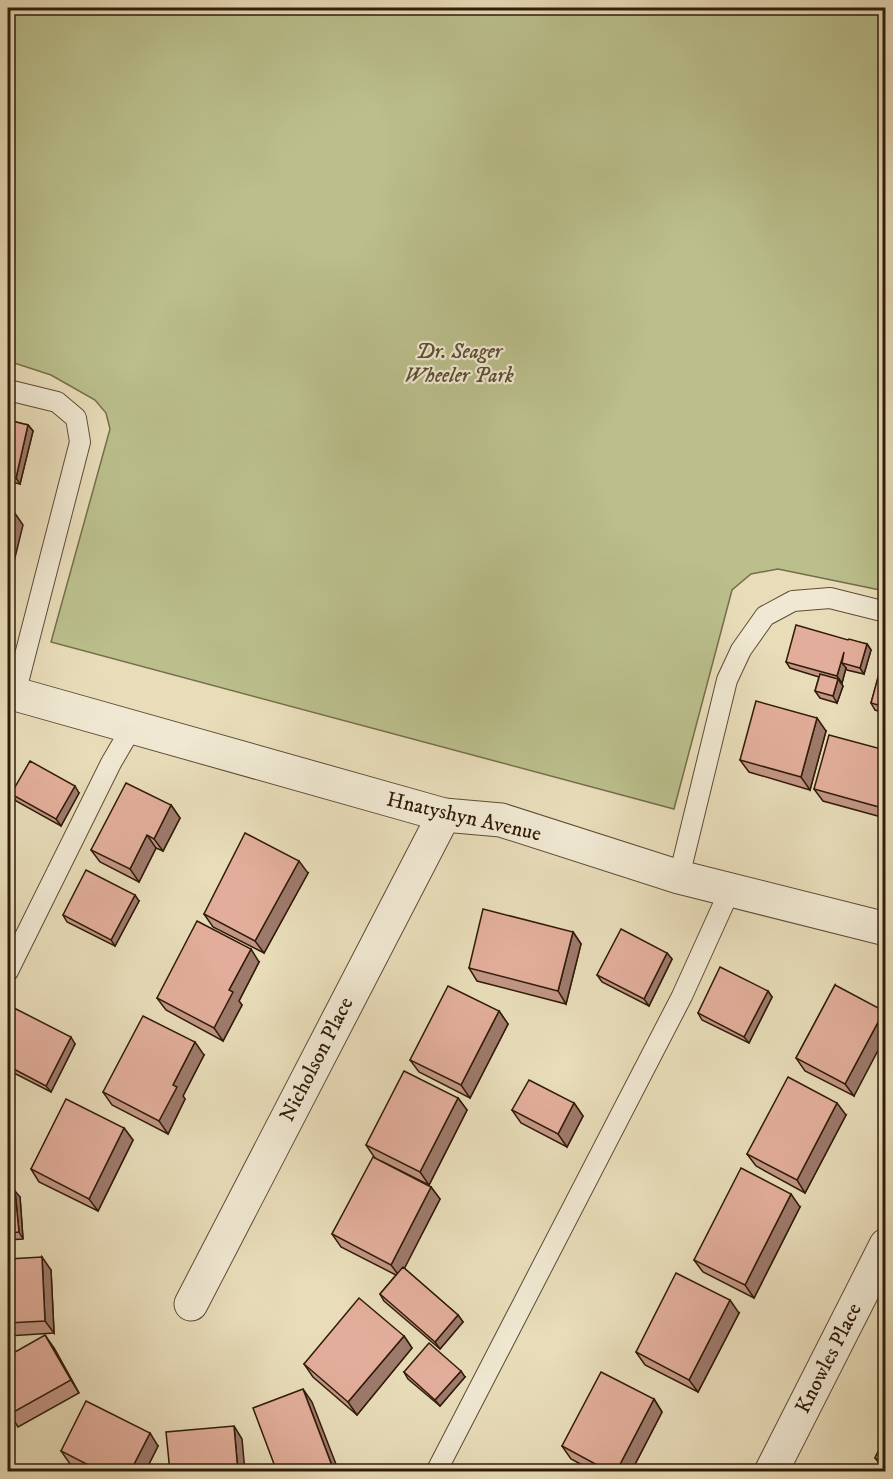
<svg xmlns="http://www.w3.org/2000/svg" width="893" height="1479" font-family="'IM FELL DW Pica',serif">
<rect width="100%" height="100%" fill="#e8dcb9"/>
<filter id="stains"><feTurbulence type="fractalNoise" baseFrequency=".00333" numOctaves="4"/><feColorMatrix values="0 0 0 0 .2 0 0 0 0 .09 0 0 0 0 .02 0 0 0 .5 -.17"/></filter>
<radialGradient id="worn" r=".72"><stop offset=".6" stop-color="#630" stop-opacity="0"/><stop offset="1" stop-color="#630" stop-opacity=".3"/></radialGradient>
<path fill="#babf8c" stroke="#766e4a" stroke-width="1.5" d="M8,8H885V591L778,569L751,574L732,590L674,809L51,642L110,429L106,413L95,400L51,375L8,361Z"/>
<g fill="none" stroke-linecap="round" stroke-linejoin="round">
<g stroke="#5f4c35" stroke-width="22">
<g id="service">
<path d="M8,390L57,402L76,418L80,442L15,694"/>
<path d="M679,877L727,680L741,650L765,616L793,601L830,598L886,612"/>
<path d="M8,971L111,763L132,727"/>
<path d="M436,1472L682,996L730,890"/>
</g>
</g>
<g stroke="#5f4c35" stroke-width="35">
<g id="minor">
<path d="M8,692L444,815L501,820L679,877L886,929"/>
<path d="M191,1304L444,815"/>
<path d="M771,1472L886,1245"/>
</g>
</g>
<use href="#service" stroke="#f0e8d2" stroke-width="20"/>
<use href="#minor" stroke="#f0e8d2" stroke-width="33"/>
</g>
<g fill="#c29685" stroke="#311c09" stroke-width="1.5">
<path d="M8,420L28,425L33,431L20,484L8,481Z"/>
<path d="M848,640L867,644L871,650L864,674L847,670L846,668L842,683H841L843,686L837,703L820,698L815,691L819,677L790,668L786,662Z"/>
<path d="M885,655V713L875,710L871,703Z"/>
<path d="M826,731L810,790L749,772L740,760Z"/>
<path d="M885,750V818L823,801L814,789Z"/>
<path d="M79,793L61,826L16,801L11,794Z"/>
<path d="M171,805L180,818L163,851L156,848L139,882L100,862L91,850Z"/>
<path d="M308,873L264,953L213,927L204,914Z"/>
<path d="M139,901L115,946L67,922L63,915Z"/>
<path d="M573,932L581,944L566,1004L477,981L469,968Z"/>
<path d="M667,953L672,959L649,1006L602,982L597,975Z"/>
<path d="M259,962L239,1001L242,1005L223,1041L166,1010L157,998Z"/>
<path d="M835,985L854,1096L805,1071L796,1058Z"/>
<path d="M768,991L772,997L749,1043L702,1020L698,1013Z"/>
<path d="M499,1011L508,1024L470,1098L419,1072L410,1060Z"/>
<path d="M8,1021L75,1044L51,1092L8,1070Z"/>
<path d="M204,1055L183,1096L185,1099L168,1134L112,1105L103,1092Z"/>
<path d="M458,1098L467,1110L429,1185L381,1161L431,1187L440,1199L404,1268L458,1315L463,1322L440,1349L384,1301L380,1294L396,1275L341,1247L332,1234L375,1158L366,1145Z"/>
<path d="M574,1103L583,1116L567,1147L521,1123L512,1110Z"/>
<path d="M846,1115L805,1193L756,1166L747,1154Z"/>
<path d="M124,1128L133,1140L98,1211L39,1182L31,1169Z"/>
<path d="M8,1191L20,1197L23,1239L8,1240Z"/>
<path d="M800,1207L754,1298L703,1272L694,1260Z"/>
<path d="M8,1259L51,1270L54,1333L8,1336Z"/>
<path d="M739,1313L698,1392L645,1365L636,1352Z"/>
<path d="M404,1336L412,1348L357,1415L313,1377L304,1364Z"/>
<path d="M54,1348L79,1393L18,1427L10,1414Z"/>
<path d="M404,1372L465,1377L440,1406L408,1379Z"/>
<path d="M654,1399L662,1412L631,1472H595L571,1459L562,1446Z"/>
<path d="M885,1438V1471L875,1458Z"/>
<path d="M158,1446L145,1472H86L70,1464L61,1451Z"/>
</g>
<g fill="#9e7a6c" stroke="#311c09" stroke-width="1.5">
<path d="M28,425L33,431L20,484L16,478Z"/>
<path d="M14,512L23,525L8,586V539Z"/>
<path d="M867,644L871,650L864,674L860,668Z"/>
<path d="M844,652L842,663L846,668L842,683L837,676Z"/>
<path d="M838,679L843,686L837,703L833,696Z"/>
<path d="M817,718L826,731L810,790L801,777Z"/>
<path d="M885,784V815L879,807Z"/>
<path d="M75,786L79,793L61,826L56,819Z"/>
<path d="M171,805L180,818L163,851L154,839Z"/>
<path d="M147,835L156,848L139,882L130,869Z"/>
<path d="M299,861L308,873L264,953L255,941Z"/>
<path d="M135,895L139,901L115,946L111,940Z"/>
<path d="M573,932L581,944L566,1004L558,991Z"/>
<path d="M251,949L259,962L239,1001L242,1005L223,1041L214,1028L229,990Z"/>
<path d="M667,953L672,959L649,1006L644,999Z"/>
<path d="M768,991L772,997L749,1043L744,1037Z"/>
<path d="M499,1011L508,1024L470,1098L461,1085Z"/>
<path d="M884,1011L885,1013V1037L854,1096L845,1084Z"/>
<path d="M71,1037L75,1044L51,1092L46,1086Z"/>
<path d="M195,1042L204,1055L183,1096L185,1099L168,1134L159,1121L173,1085Z"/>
<path d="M458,1098L467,1110L429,1185L420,1172Z"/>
<path d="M574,1103L583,1116L567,1147L558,1134Z"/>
<path d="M837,1103L846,1115L805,1193L797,1180Z"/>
<path d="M124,1128L133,1140L98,1211L89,1199Z"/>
<path d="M431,1187L440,1199L400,1277L391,1265Z"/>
<path d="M15,1191L20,1197L23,1239L19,1232Z"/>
<path d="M791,1194L800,1207L754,1298L745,1285Z"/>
<path d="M42,1257L51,1270L54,1333L45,1321Z"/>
<path d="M730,1300L739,1313L698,1392L689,1380Z"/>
<path d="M458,1315L463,1322L440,1349L435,1342Z"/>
<path d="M45,1335L54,1348L79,1393L71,1380Z"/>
<path d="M404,1336L412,1348L357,1415L348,1402Z"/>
<path d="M461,1371L465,1377L440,1406L435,1400Z"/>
<path d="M303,1389L312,1402L339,1472H335L334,1471Z"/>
<path d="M654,1399L662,1412L631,1472H616Z"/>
<path d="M234,1426L242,1439L245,1472H238Z"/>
<path d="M150,1433L158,1446L145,1472H130Z"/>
</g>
<g fill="#e2ae9b" stroke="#311c09" stroke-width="1.5">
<path d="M8,420L28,425L16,478L8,476Z"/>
<path d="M8,511L14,512L8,539Z"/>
<path d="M796,625L848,640L849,639L867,644L860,668L842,663L844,652L837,676L786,662Z"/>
<path d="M884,655H885V707L871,703Z"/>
<path d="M820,674L838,679L833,696L815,691Z"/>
<path d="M756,701L817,718L801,777L740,760Z"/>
<path d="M829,735L885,750V784L879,807L814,789Z"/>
<path d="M30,761L75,786L56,819L11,794Z"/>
<path d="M126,783L171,805L154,839L147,835L130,869L91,850Z"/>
<path d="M245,833L299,861L255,941L204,914Z"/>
<path d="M86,870L135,895L111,940L63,915Z"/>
<path d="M483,909L573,932L558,991L469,968Z"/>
<path d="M197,921L251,949L229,990L233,992L214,1028L157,998Z"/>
<path d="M621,929L667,953L644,999L597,975Z"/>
<path d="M720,967L768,991L744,1037L698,1013Z"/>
<path d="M835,985L884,1011L845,1084L796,1058Z"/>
<path d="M448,986L499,1011L461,1085L410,1060Z"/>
<path d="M14,1008L71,1037L46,1086L8,1066V1021Z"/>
<path d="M143,1016L195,1042L173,1085L177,1087L159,1121L103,1092Z"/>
<path d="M404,1071L458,1098L420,1172L366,1145Z"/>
<path d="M788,1077L837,1103L797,1180L747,1154Z"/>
<path d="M529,1080L574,1103L558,1134L512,1110Z"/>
<path d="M66,1099L124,1128L89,1199L31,1169Z"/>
<path d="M373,1157L431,1187L391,1265L332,1234Z"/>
<path d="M741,1168L791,1194L745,1285L694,1260Z"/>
<path d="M8,1191H15L19,1232L8,1233Z"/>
<path d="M42,1257L45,1321L8,1323V1259Z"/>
<path d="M403,1267L458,1315L435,1342L380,1294Z"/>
<path d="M676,1273L730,1300L689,1380L636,1352Z"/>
<path d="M359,1298L404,1336L348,1402L304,1364Z"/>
<path d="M45,1335L71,1380L10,1414L8,1411V1356Z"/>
<path d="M429,1343L461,1371L435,1400L404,1372Z"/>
<path d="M601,1372L654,1399L616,1472H610L562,1446Z"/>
<path d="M303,1389L334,1471L332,1472H277L253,1408Z"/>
<path d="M86,1401L150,1433L130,1472H102L61,1451Z"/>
<path d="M234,1426L238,1472H170L166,1432Z"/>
<path d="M885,1438V1463L875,1458Z"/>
</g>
<g text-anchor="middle" stroke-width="4.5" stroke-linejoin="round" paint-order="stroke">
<g font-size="21" font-style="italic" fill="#5a4d30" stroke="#f0e8d2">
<text x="459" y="358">Dr. Seager<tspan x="459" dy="24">Wheeler Park</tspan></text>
</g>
<g font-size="21" fill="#311c09" stroke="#f0e8d2">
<text transform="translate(464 816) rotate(13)" y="7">Hnatyshyn Avenue</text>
<text transform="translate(316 1059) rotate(-63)" y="7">Nicholson Place</text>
<text transform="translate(828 1358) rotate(-63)" y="7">Knowles Place</text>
</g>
</g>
<rect width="893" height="1479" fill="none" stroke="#e8dcb9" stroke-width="30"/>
<rect x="9" y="9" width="875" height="1461" fill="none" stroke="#311c09" stroke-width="3"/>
<rect x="15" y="15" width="863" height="1449" fill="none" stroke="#311c09" stroke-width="1.5"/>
<rect width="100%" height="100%" filter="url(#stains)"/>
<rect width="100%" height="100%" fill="url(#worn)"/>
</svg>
